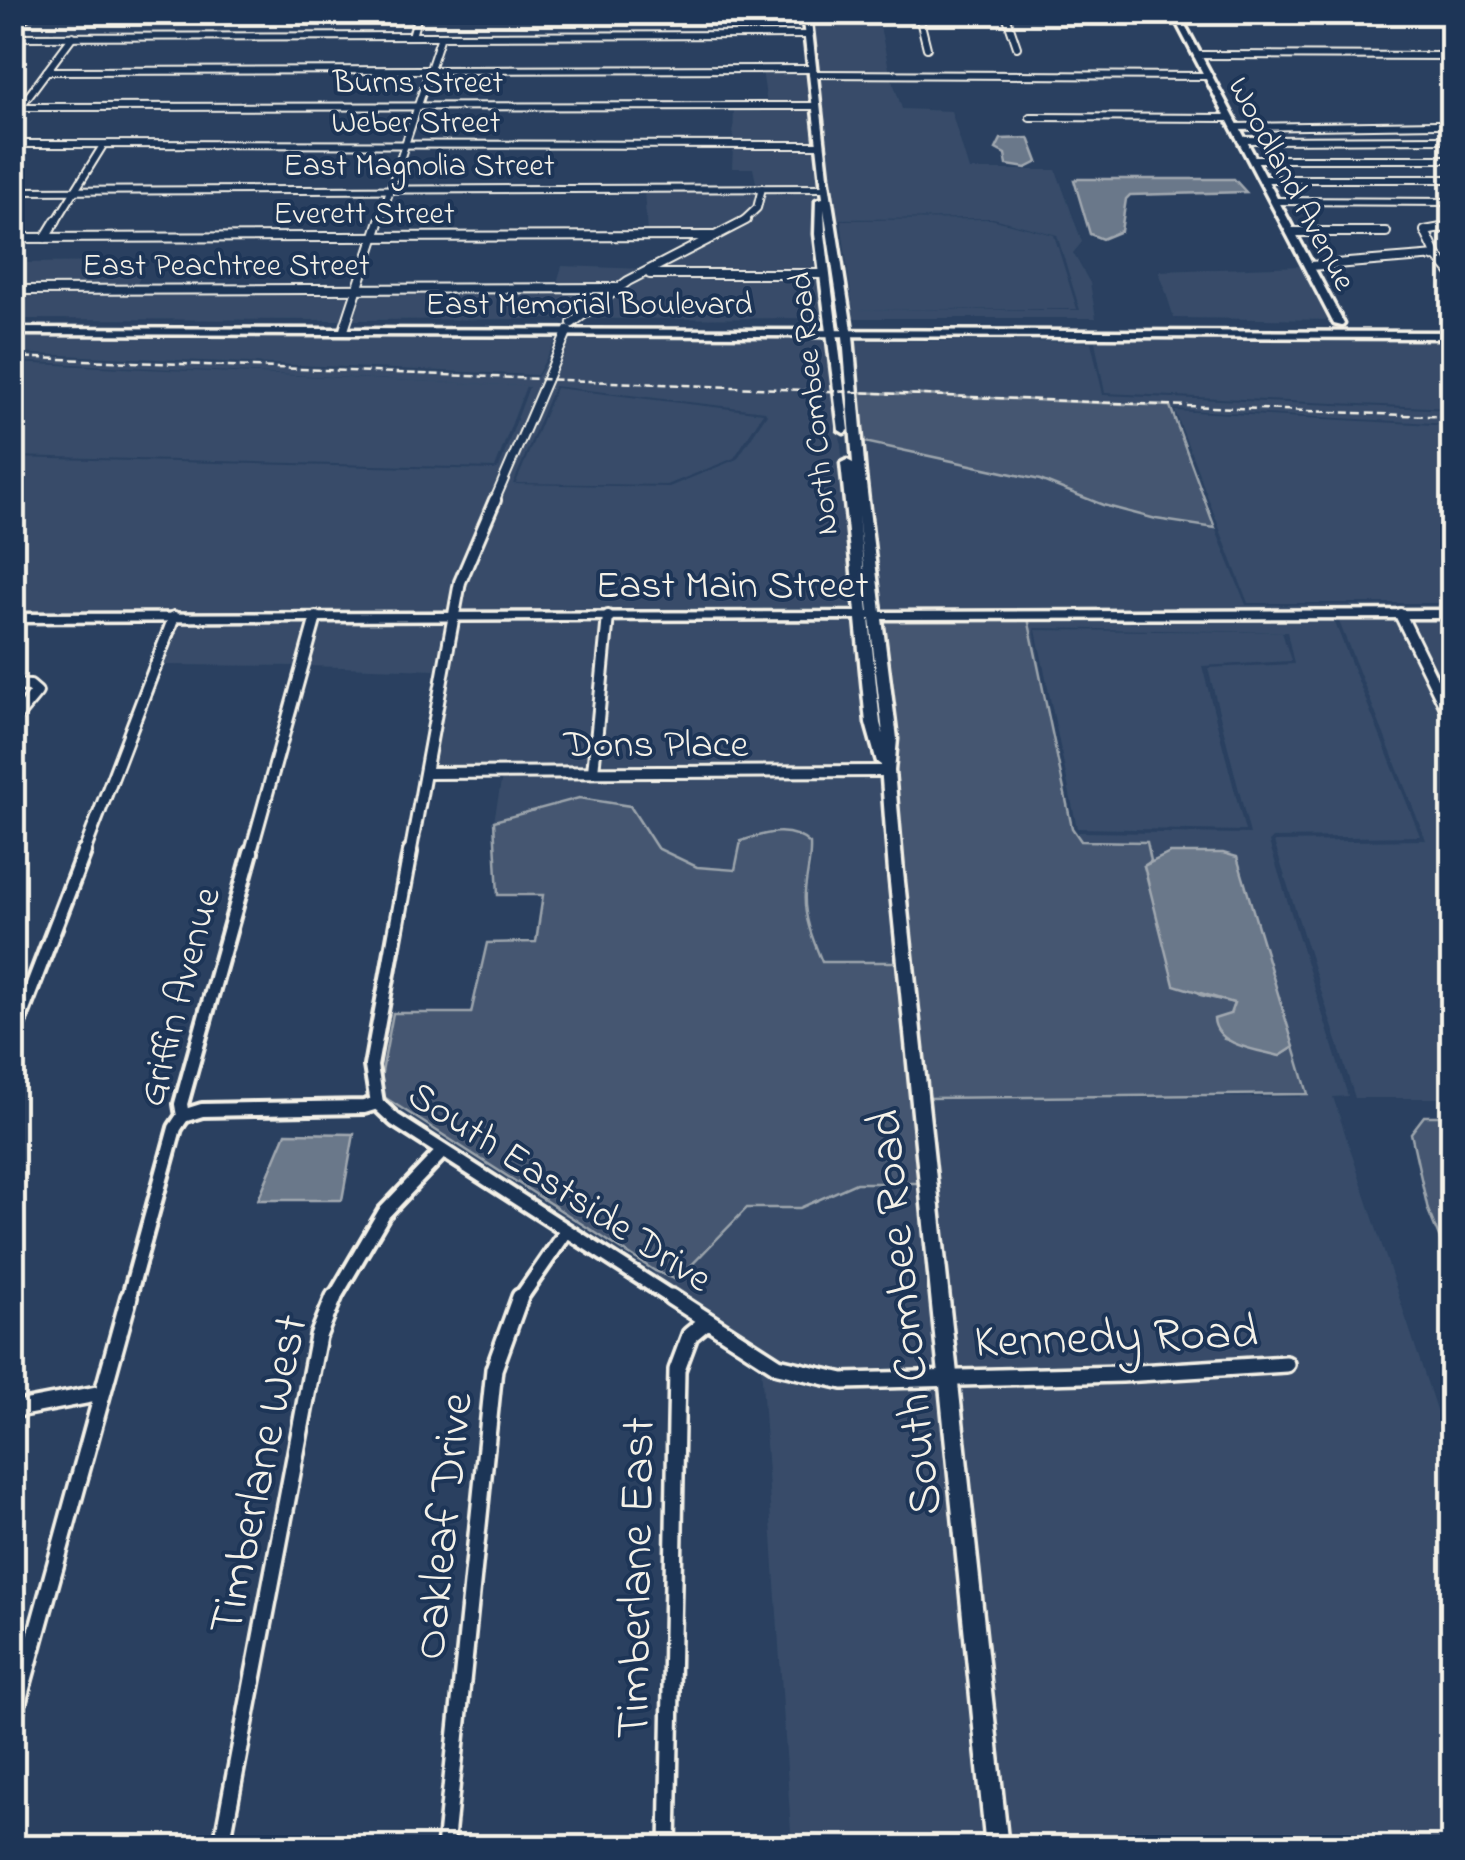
<svg xmlns="http://www.w3.org/2000/svg" width="1465" height="1860" font-family="'Indie Flower',sans-serif">
<rect width="100%" height="100%" fill="#2a4060"/>
<filter id="ink" filterUnits="userSpaceOnUse"><feTurbulence type="fractalNoise" baseFrequency=".01" numOctaves="2"/><feDisplacementMap in="SourceGraphic" scale="20" xChannelSelector="R" yChannelSelector="G"/><feConvolveMatrix kernelMatrix="1 2 1 2 8 2 1 2 1" color-interpolation-filters="sRGB"/></filter>
<g filter="url(#ink)">
<g fill="#374c69" fill-rule="evenodd">
<path d="M809,13H877L890,73H816Z"/>
<path d="M762,70H808L812,104H767Z"/>
<path d="M816,76H891L902,109L951,111L969,170H1056L1082,242L1073,253L1090,283L1096,318H849ZM993,218L1057,235L1080,310H849L839,219Z"/>
<path d="M734,107H813L817,143L733,144Z"/>
<path d="M733,147H817L821,187H757L753,168H732Z"/>
<path d="M644,190H758L753,207L741,220L714,234H647Z"/>
<path d="M766,190H820L817,195L816,234L821,272H656L748,222L761,208Z"/>
<path d="M991,219L1054,235L1077,309L853,310L841,220Z"/>
<path d="M147,262L135,288L13,287L12,263Z"/>
<path d="M562,266L646,269L618,285L556,286Z"/>
<path d="M1303,266L1334,320L1174,318L1159,271Z"/>
<path d="M648,276H822L825,318L580,319Z"/>
<path d="M353,290L343,320L13,319V292Z"/>
<path d="M361,290H610L571,319L351,320Z"/>
<path d="M13,333L560,334L537,375L13,353Z"/>
<path d="M569,338L831,340L857,612L459,613L465,582ZM554,386L765,411L767,414L737,459L669,487L513,484Z"/>
<path d="M853,340L1091,342L1103,395L1452,410V424L856,392Z"/>
<path d="M1452,340V408L1105,393L1095,341Z"/>
<path d="M557,346L455,581L448,613L13,615V458L494,470L499,468L529,387L13,361V355L537,377Z"/>
<path d="M13,363L526,386L495,468L13,456Z"/>
<path d="M556,388L763,413L734,458L667,485L516,483Z"/>
<path d="M1175,411L1452,426V603H1248Z"/>
<path d="M860,441L1040,480L1103,505L1156,519L1215,528L1246,605L1452,606V611L882,612Z"/>
<path d="M1028,618H1333L1420,836L1273,838L1269,842L1348,1096L1333,1097L1452,1458V1847H1006L957,1386L1201,1380L1297,1371L1291,1356L1197,1364L955,1370L926,1098L1301,1097L1302,1092L1308,1093L1223,853H1170L1151,861L1146,842L1080,841L1078,832L1250,834L1208,668L1294,664L1287,632L1034,628L1045,696Z"/>
<path d="M602,619L588,768L432,769L458,620Z"/>
<path d="M612,619H857L867,723L880,767L599,768Z"/>
<path d="M1338,619L1452,620V1098H1355L1274,842L1426,840Z"/>
<path d="M310,620L298,666L162,665L178,621Z"/>
<path d="M321,620H447L421,768L435,670L309,666Z"/>
<path d="M1036,630L1282,632L1291,661L1202,666L1245,831L1077,828Z"/>
<path d="M881,775L899,962L822,963L809,930L805,892L811,866L741,841L736,870L697,867L657,847L579,798L494,821L502,777Z"/>
<path d="M856,1183H921L939,1370L831,1372L803,1369L781,1359L651,1277L655,1271L677,1280L747,1208H800Z"/>
<path d="M761,1365L801,1384L830,1388L941,1386L987,1847H792Z"/>
</g>
<g fill="#445771" stroke="#9ca4ac" stroke-width="2.5">
<path d="M856,392L1170,406L1215,528L1156,519L1103,505L1040,480L860,441Z"/>
<path d="M1028,618L1072,828L1081,841L1147,842L1151,861L1144,866L1200,995L1234,1003L1224,1039L1280,1056L1294,1047L1308,1094L926,1098L893,775L882,619Z"/>
<path d="M579,798L630,806L657,848L697,867L735,870L741,841C765,833 790,825 810,844C811,862 806,876 805,892C803,916 813,940 822,962H899L921,1183H856L800,1208H747L677,1280L655,1271L384,1097L380,1083L393,1013H471L487,943L536,942L543,895H498L494,821Z"/>
<path d="M1424,1116H1452V1269L1428,1210L1411,1133Z"/>
</g>
<g fill="#6a788a" stroke="#a1a8b0" stroke-width="2.5">
<path d="M1029,138L1038,162L1026,168L1007,165L1005,154L996,149L1001,139Z"/>
<path d="M1078,179H1234L1246,192L1130,195L1126,199L1121,231L1102,239L1090,234L1074,180Z"/>
<path d="M1170,853H1223L1237,857L1294,1047L1280,1056C1258,1050 1216,1046 1214,1019L1230,1014L1234,1003L1174,985L1144,866Z"/>
<path d="M286,1133L354,1134L342,1200H258Z"/>
</g>
<g fill="none" stroke-linecap="round" stroke-linejoin="round">
<g stroke="#f4f1e8" stroke-width="10">
<g id="street-far4">
<path d="M918,12L927,48"/>
<path d="M1005,12L1017,47"/>
<path d="M412,36L419,12"/>
<path d="M12,37L808,35"/>
<path d="M1197,55L1452,56"/>
<path d="M47,71L811,69"/>
<path d="M812,74L1208,76"/>
<path d="M21,107L816,106"/>
<path d="M1030,117L1229,118"/>
<path d="M12,118L73,36"/>
<path d="M1235,127L1438,124"/>
<path d="M1241,140L1447,139"/>
<path d="M12,144L821,145"/>
<path d="M1252,159H1452"/>
<path d="M1263,179H1452"/>
<path d="M12,191L825,188"/>
<path d="M1275,201L1452,202"/>
<path d="M55,223L102,147"/>
<path d="M379,223L441,36"/>
<path d="M741,223L757,208L762,188"/>
</g>
</g>
<g stroke="#f4f1e8" stroke-width="12">
<g id="street-far3">
<path d="M1452,226L1425,231L1437,256L1452,274"/>
<path d="M1291,232H1386"/>
<path d="M12,238L715,236"/>
<path d="M45,238L56,220"/>
<path d="M1310,266L1437,256"/>
<path d="M650,274H825"/>
<path d="M12,290L619,288"/>
<path d="M572,323L628,281L746,220"/>
<path d="M344,330L380,220"/>
<path d="M494,502L568,330"/>
</g>
</g>
<g stroke="#f4f1e8" stroke-width="16">
<g id="street-far2">
<path d="M1400,614L1452,720"/>
<path d="M12,685L30,686L37,692L12,722"/>
<path d="M593,772L608,616"/>
<path d="M426,773L887,771"/>
<path d="M83,855L174,617"/>
<path d="M250,855L316,617"/>
<path d="M410,855L460,582L495,500"/>
</g>
</g>
<g stroke="#f4f1e8" stroke-width="20">
<g id="street-far1">
<path d="M410,852L371,1066L377,1103L395,1120L675,1300"/>
<path d="M12,1039L84,852"/>
<path d="M183,1116L202,1110L364,1107L377,1103"/>
<path d="M128,1300L175,1128L183,1116L181,1104L251,852"/>
<path d="M333,1300L384,1213L442,1152"/>
<path d="M519,1300L566,1232"/>
</g>
</g>
<g stroke="#f4f1e8" stroke-width="22">
<g id="street">
<path d="M671,1297L778,1366L843,1381L1122,1374L1286,1364"/>
<path d="M12,1410L102,1393"/>
<path d="M12,1723L129,1297"/>
<path d="M221,1848L318,1336L334,1297"/>
<path d="M445,1848L494,1369L520,1297"/>
<path d="M668,1848L677,1370L690,1335L707,1321"/>
</g>
</g>
<g stroke="#f4f1e8" stroke-width="7">
<g id="secondary">
<path d="M30,12H40L12,26V21Z"/>
<path d="M802,12H810L828,176L853,336L865,475L881,612L1452,610V618L882,619L897,739L894,771L903,872L1008,1848H986L889,872L881,765L877,762L866,723L856,619L12,622V614L856,612L841,463L847,460L853,463L843,336L824,209L825,234L849,430L844,433L839,430L815,234L816,200L823,198ZM858,515L869,612H868ZM869,619H870L883,734L880,723Z"/>
<path d="M1171,12H1178L1344,324L1342,326L1334,324Z"/>
</g>
</g>
<g stroke="#f4f1e8" stroke-width="7">
<path id="primary" d="M12,328L1452,332V338L12,334Z"/>
</g>
<use href="#street-far4" stroke="#1d3557" stroke-width="6"/>
<use href="#street-far3" stroke="#1d3557" stroke-width="8"/>
<use href="#street-far2" stroke="#1d3557" stroke-width="10"/>
<use href="#street-far1" stroke="#1d3557" stroke-width="12"/>
<use href="#street" stroke="#1d3557" stroke-width="15"/>
<use href="#secondary" fill="#1d3557" fill-rule="evenodd"/>
<use href="#primary" fill="#1d3557" fill-rule="evenodd"/>
<path stroke="#f4f1e8" stroke-width="2.5" stroke-dasharray="8 4" stroke-linecap="butt" d="M12,357L1452,417"/>
</g>
</g>
<g text-anchor="middle" stroke-width="8" stroke-linejoin="round" paint-order="stroke">
<g font-size="32" fill="#f4f1e8" stroke="#1d3557">
<text x="418" y="92">Burns Street</text>
<text x="416" y="132">Weber Street</text>
<text x="419" y="175">East Magnolia Street</text>
<text transform="translate(1293 183) rotate(62)" y="11">Woodland Avenue</text>
<text x="364" y="223">Everett Street</text>
<text x="226" y="275">East Peachtree Street</text>
<text x="589" y="314">East Memorial Boulevard</text>
<text transform="translate(812 404) rotate(-96)" y="11">North Combee Road</text>
</g>
<g font-size="40" fill="#f4f1e8" stroke="#1d3557">
<text x="732" y="597">East Main Street</text>
<text x="656" y="756">Dons Place</text>
<text transform="translate(177 996) rotate(-75)" y="14">Griffin Avenue</text>
<text transform="translate(561 1185) rotate(33)" y="14">South Eastside Drive</text>
</g>
<g font-size="48" fill="#f4f1e8" stroke="#1d3557">
<text transform="translate(902 1313) rotate(-96)" y="17">South Combee Road</text>
<text transform="translate(1116 1334) rotate(-2)" y="17">Kennedy Road</text>
<text transform="translate(256 1474) rotate(-78)" y="17">Timberlane West</text>
<text transform="translate(440 1526) rotate(-84)" y="17">Oakleaf Drive</text>
<text transform="translate(633 1578) rotate(-89)" y="17">Timberlane East</text>
</g>
</g>
<rect width="1465" height="1860" fill="none" stroke="#1d3557" stroke-width="50"/>
<rect x="25" y="25" width="1415" height="1810" fill="none" stroke="#f4f1e8" stroke-width="4" filter="url(#ink)"/>
</svg>
